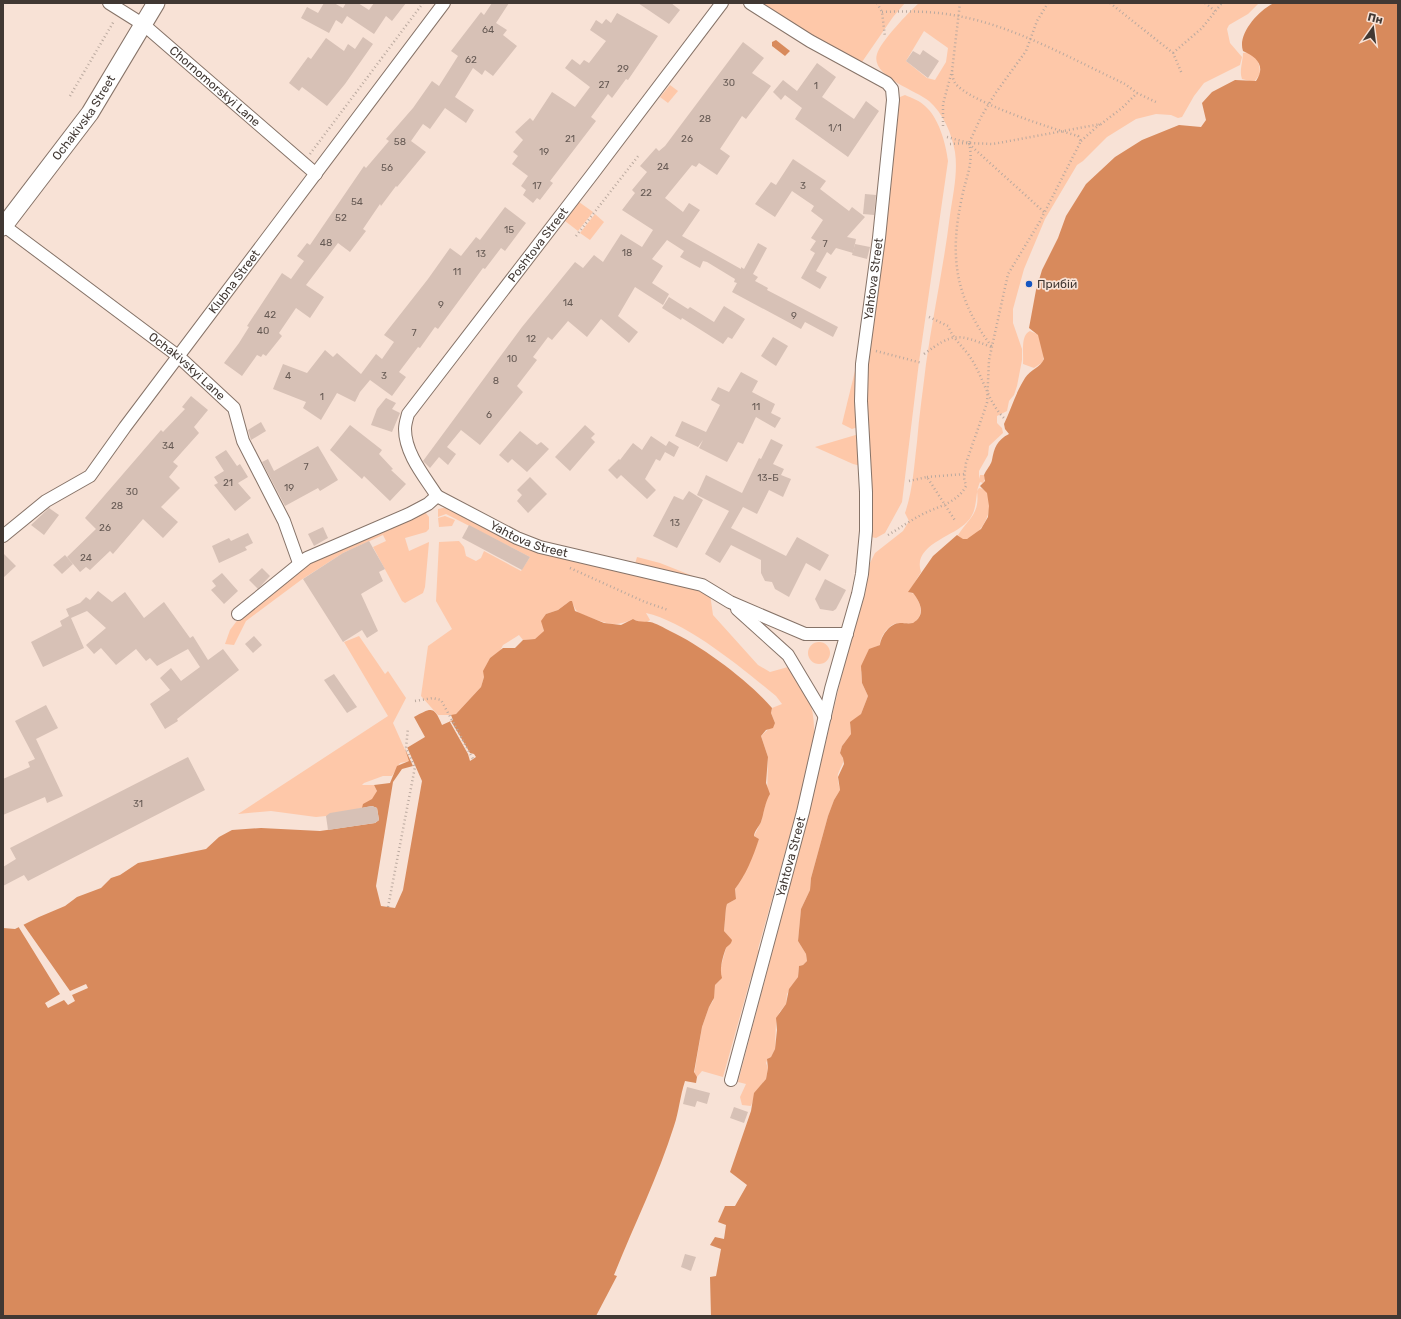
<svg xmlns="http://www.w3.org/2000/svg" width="1401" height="1319" font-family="Rubik,sans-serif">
<rect width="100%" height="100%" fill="#f8e2d6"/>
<g fill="#fec8a9" fill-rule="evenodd">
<path d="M757,3H905L893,17L862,62H859Z"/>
<path d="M919,3H1259L1248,14L1229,25L1227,29L1230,43L1242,57L1240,65L1204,83L1194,96L1182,117L1178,118L1171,115L1156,114L1136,119L1107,137L1083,161L1077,165L1045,219L1024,269L1013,309V323L1022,349V360L1017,386L1014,395L1009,401L1007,411L997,416V423L1002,428L1003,433L989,446L988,455L979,471V479L980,475H984L985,479L983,483L980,482C974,495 979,510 967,522C953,537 912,545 921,572L909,592L914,594C921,604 925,615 913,623C908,624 905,623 900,623C890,622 880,636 880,645L875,647L861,672L862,683L868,696L861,714L850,724L851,734L842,746L840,753C847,762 841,765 838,774C837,779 839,785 840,790L834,800L828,816L811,878L810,890L801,909L798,941L806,954L807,961L803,965L799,966L798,977L787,994L786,1004L779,1013L776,1023L775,1049L771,1057L768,1058L766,1063L768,1068L766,1079L757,1090L751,1106L742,1105L740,1097L746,1084L738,1082L809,812L845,662L865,594L870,563L875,553L903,531L909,521L905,513C913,490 914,466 917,442C919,416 923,390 926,364C933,314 944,265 950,215C953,194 958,173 955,152C952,134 943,113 929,101C915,90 870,76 877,54C881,41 908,13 919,3ZM924,31L948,48L946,62L935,80L927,78L906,61Z"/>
<path d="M1243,53C1257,51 1260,64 1260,74L1254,82L1242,79C1239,70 1243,62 1243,53Z"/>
<path d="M670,85L678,91L668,103L660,97Z"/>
<path d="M905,95C912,98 920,101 925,106C939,118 946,144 948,161L919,362L902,502L885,533L876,538L871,537L865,373L897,102L900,97Z"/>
<path d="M579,202L593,212L578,231L565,221Z"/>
<path d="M595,214L604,222L590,240L580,233Z"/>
<path d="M1030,331L1039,335L1044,355L1043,362L1034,368L1023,364C1024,354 1020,335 1030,331Z"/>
<path d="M855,371H858V427L852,429L842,424Z"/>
<path d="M859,434L861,466L853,464L815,447Z"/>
<path d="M979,488C1001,490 987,537 963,540L958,535C969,518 980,514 977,491Z"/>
<path d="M448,507L490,528L689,586L710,594L713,615L758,665L770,672L788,667C807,685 815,708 814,734L797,810L758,949L760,952L753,976L751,977L723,1077L702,1071L697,1077L694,1075L702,1027L709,1007L713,1001L715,985L720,980V970L726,948L731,940L724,931L726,908L727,904L736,899L735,889L743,877L759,839L754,836L761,822L767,798L768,757L761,736L775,723L771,713L772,708L782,704L776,696C743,669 687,622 646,613L650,620L647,622H640L633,619C611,630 601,620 580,614C574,610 575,605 570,601L558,610L546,614L543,626L544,632L535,639L523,640L519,635L503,645L500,651L490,658L485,668L484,677L481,687L456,714L454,715H438L421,696L428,646L452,629L436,601L439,542L459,541L464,547L466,556L476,561L481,558L484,551L521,571L530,557L446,514L438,517V509Z"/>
<path d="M425,512L429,517V529L426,532L405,538L409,551L429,542L425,587L423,593L405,603L402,601L373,547L386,541L383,535L343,553L301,580L246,621L234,645L225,644L230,630L242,614L309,560Z"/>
<path d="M445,516L455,520L452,526L439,527L438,518Z"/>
<path d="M637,557L660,563L703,580L635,564Z"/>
<path d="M359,636L385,674L388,671L406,698L393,723L410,761L400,763L392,776H383L364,783L362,785H374L377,791L375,797L362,808L326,816L316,817L271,811L238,814L388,716L344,642Z"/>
<circle cx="819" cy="653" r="11"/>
</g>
<g fill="#d88a5c">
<path d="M1274,3H1398V1316H711L710,1277L716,1276L721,1249L710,1245L715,1237L724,1239L726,1225L718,1222L725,1206H735L747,1185L730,1172L751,1111L754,1093L766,1079L768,1068L767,1059L771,1057L775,1049L777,1030L776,1018L786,1004L789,989L798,977L799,966L803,965L807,961L806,954L798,941L801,909L810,890L811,878L828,816L834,800L840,790L838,777L844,764L843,758L840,753L842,746L851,734L850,722L861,714L868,696L862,683L861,666L869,649L880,645C881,636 890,623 900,623C905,623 908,624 913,623C926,615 921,603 913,593L908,592L933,556L957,535L963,539H967L981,529L988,517L989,506L987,493L980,486L985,481L984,475C986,470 991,465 992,460C994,448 997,440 1009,434L1005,429L1004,424C1011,409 1016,392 1025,378C1030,370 1041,367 1044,359L1038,335L1029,328L1036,290L1042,270L1058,238L1066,216L1086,184L1115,157L1142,140L1179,125L1201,127L1206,120L1202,103L1212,92L1235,80L1256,81C1266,66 1257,57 1243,51C1237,34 1259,10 1274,3Z"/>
<path d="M776,40L790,51L785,56L772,46V42Z"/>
<path d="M570,601H572L575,611L604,623L621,625L633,619C639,623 644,621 650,622C656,623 664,628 670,631C702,646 749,681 772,708L771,713L775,723L773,728L766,730L761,736L768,757L766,783L770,794C765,802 764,813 761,822C759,827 754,831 754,836L759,839C753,857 746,875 735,889L736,899L727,904L726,908L724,931L732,940C731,945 728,945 726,948C723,956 719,969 722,978L715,985L714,998L709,1007L702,1027L694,1072L697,1077L696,1083L685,1081C680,1096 679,1111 674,1126C658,1177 634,1225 614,1275L617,1276L596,1316H3V928L15,929L39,917L65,906L77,897L101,888L111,878L120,875L138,863L206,849L219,837L232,830L261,828L320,831L375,823L379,820L377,808L372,806L362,808L363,804L372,799L377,791L374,785L390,783L397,766L409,761L405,749L425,737L414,717C432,707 434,706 442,725L453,720L451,715L456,714L481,687L484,677L483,671L490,658L503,648H515L523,640L535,639L544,631L541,621L546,614L558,610Z"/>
</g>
<g fill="#f8e2d6">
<path d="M451,721L470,753L474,754L476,757L470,761L468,754L450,722Z"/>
<path d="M407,747L422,781L403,890L395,908L381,906L376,886L393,782L402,769L413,766L405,749Z"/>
<path d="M23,924L70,991L86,984L88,988L72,995L75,1001L68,1005L64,1000L48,1008L45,1003L60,994L18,926Z"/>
</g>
<g fill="#d7c1b6">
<path d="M324,3H334L343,8L346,3H358L369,10L374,3H406L392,21L386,16L374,34L347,16L342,24L336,20L329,33L301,18L307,7L318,13Z"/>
<path d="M492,3H509L496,23L507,30L503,35L517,46L493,76L485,70L482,75L473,68L455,97L474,110L466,123L445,108L430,129L423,124L411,141L426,152L397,187L396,186L381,206L380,204L363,229L366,231L350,252L338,243L306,285L324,297L310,318L296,308L279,333L282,336L266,356L263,354L261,357L257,355L242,376L224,363L239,343L249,327L247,326L282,273L291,279L304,261L297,256L307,243L310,245L364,166L366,168L389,141L386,139L413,108L432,81L439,86L458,56L451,51L481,12L484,15Z"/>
<path d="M638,3H671L680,10L669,24Z"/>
<path d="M617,13L658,36L628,80L626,79L612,98L608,94L591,117L596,121L550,181L553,183L540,200L537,198L533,203L523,195L526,190L521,186L528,176L512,164L518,156L513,152L523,140L515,132L530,118L533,121L552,92L575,107L590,87L565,68L572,59L580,65L584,60L589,63L606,41L590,30L596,20L602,24L606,19L611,23Z"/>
<path d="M363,37L373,44L345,84L327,106L302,87L299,91L289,83L308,57L311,59L326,38L344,51L348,44L355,49Z"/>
<path d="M743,42L764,58L752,73L771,86L746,119L742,116L720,149L730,156L717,175L699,163L696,167L692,165L665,198L683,212L689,203L700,210L682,236L741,269V267L744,269L758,243L767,248L753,274L758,277L755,281L768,288L767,290L838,327L833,337L805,322L801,329L732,292L737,283L734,282L735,279L707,262L703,261L700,268L680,257L684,251L667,240L652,259L663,266L652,283L669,294L663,305L635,287L618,316L638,332L629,343L601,319L587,337L568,321L552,340L548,337L533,357L537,360L517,386L523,392L480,445L461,430L447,447L456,454L448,465L439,457L430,468L423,461L522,327L575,262L583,268L594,255L603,262L621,234L642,247L653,230L622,210L635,193L632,190L647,172L640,166L656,148L659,151L665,146Z"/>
<path d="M923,50L939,61L928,78L906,61L913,51L920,55Z"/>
<path d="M817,63L836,77L822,97L854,119L866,101L879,111L848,157L795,119L802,108L785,95L781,100L773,92L783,80L797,91Z"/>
<path d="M793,159L826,181L820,189L849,211L852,207L865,217L847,237L856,239L853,253L836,248L831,255L827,252L816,271L827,277L820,289L801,278L815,253L810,250L816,241L811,238L823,220L811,211L814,206L792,191L775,217L755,204L771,182L776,185Z"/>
<path d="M865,194L876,195L874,215L863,214Z"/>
<path d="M505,207L526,223L505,251L501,248L485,269L483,268L438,329L435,327L420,348L418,347L399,372L406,377L392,396L370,380L360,392L355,402L337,393L321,420L303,408L306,402L273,389L283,364L307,373L325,350L333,357L337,353L361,374L376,354L382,359L394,342L384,335L428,279L450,248L461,256L476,237L480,240Z"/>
<path d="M855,244L870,247L867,259L852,255Z"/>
<path d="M669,297L688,309L690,307L714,322L724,306L745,319L732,339L728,337L723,344L682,318L681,320L662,308Z"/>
<path d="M773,337L788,346L776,366L761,356Z"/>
<path d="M741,372L758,381L752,392L775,404L771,413L781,418L775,428L756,417L743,444L738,442L727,462L699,448L703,440L698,447L675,436L682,421L706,432L720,405L711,400L718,387L729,392Z"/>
<path d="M191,396L208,410L194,427L199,433L173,462L178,466L169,477L180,488L161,507L178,522L163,538L143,519L113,554L110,551L90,570L86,567L80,572L67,557L96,529L85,518L161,430L163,432L185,409L182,407Z"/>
<path d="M386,398L396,403L392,409L400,413L392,432L371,425L377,409Z"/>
<path d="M261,422L266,431L251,440L248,430Z"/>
<path d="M350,425L382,450L379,454L393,469L391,470L406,484L390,501L364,476L362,479L330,450Z"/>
<path d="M585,425L595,434L591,438L595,442L570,471L555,457Z"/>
<path d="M520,431L537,445L541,442L549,449L527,472L512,459L508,463L499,455Z"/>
<path d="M651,436L666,446L669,441L679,447L674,457L665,452L660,461L656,459L645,479L656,490L647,499L621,475L617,479L608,470L619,459L620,460L633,443L642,450Z"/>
<path d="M771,439L783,445L773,464L784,469L781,475L791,479L783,497L769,490L757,514L743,507L731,528L786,556L797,537L829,555L820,571L806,563L789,597L775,589L772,582L765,581L761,573V560L731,545L720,563L705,554L729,511L697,495L706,475L742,493L759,458L761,459Z"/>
<path d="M318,446L338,480L320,491L318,488L285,506L262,462L268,459L274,471Z"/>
<path d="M226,450L237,466L240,464L248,477L238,483L251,498L235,511L214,485L218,483L214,477L224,471L215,457Z"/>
<path d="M530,477L547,494L528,513L517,501L522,495L517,490Z"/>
<path d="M689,491L703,500L677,548L653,536L674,496L683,500Z"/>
<path d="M49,508L59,515L44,535L31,525Z"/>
<path d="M469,525L530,557L522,570L462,538Z"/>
<path d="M323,527L328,538L314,546L308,534Z"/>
<path d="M248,533L253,543L245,547L247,550L219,563L212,546L229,538L231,541Z"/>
<path d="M369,541L385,569L379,572L383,581L361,594L378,631L367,638L362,630L343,642L303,579L343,553Z"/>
<path d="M3,553L16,566L3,578Z"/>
<path d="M65,555L73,564L62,574L53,565Z"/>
<path d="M262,568L270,576L258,589L249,580Z"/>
<path d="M222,573L238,591L224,604L211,590L216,586L212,581Z"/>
<path d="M825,579L846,590L836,609L833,611L820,609L815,599Z"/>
<path d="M98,591L112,602L125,592L144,618L164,602L190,638L193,636L208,660L223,649L239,670L177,719L178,721L165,729L150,704L170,690L160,678L171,668L181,681L200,667L188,649L157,666L150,658L146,661L136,649L116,665L101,648L94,654L86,645L106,628L87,611L71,618L84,648L43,667L31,642L62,626L60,621L69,616L66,609L80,603L86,597L90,600Z"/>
<path d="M254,636L262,645L253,653L245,644Z"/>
<path d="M334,674L357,707L347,713L324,680Z"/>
<path d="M46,705L58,728L36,739L63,796L47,803L45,797L3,815V779L30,767L28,762L35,759L15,721Z"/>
<path d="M188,757L205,790L28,881L24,875L3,886V867L16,859L10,848Z"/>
<path d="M372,806L377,808L379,820L375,823L328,830L326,816L330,813Z"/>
<path d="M687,1087L710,1093L707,1104L697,1101L695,1107L683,1104Z"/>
<path d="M734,1107L748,1112L744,1123L730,1118Z"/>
<path d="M685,1254L696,1257L691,1271L681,1267Z"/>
</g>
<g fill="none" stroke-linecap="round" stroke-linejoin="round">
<g stroke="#867368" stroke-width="14">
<g id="street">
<path id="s1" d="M109,3L144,25L316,174"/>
<path id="s2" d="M3,225L178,356L234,408L243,441L284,521L299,563"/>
<path id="s3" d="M437,496C425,477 405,454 405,429C405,424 407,418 408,414L591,176L722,3"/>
<path id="s4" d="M437,496L517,538L540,547L702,585L730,602L805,634H847"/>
<path id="s5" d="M3,536L46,501L90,476L125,427L444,3"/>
<path d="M737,609L788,655L825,717"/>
<path d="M238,614L307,558L409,514L428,504L437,496"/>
<path id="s6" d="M731,1080L803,812L831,689L858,594L862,574L866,531V492L861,401L862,364L879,238L893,100L892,89L887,83L810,41L750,3"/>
</g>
</g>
<g stroke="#867368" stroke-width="19">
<g id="secondary">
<path id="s7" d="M3,227L90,113L156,3"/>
</g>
</g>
<g stroke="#baa99f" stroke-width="2.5" stroke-dasharray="1 3" stroke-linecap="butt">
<path d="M877,3L882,12L885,37"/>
<path d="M1110,3L1173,53L1182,74"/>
<path d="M1205,3L1215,11"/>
<path d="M882,12C907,11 933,11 958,16C1014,26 1074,60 1125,84L1137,93L1158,103"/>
<path d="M1173,53L1202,28L1222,3"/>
<path d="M70,96L114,21"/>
<path d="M943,126V104L952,71L960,3"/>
<path d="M947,137L969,143L993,144L1101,124L1122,108L1137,93"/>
<path d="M1081,141L1100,124"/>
<path d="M969,143C974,163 966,177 962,197C949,256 955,298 992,347"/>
<path d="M950,144L969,143L981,117L995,94L1026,51L1037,21L1048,3"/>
<path d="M969,144L1044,212"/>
<path d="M310,154L423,3"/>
<path d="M576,236L639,155"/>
<path d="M929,317L948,326C953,338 960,344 968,354C983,374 987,402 1005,419"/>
<path d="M876,351L922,363"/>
<path d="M924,354C953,333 957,333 991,347"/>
<path d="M927,477L965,474"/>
<path d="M909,481L927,477L956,522"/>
<path d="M888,535C900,528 911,520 923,514C939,506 957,503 966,486L964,478L966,463L987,403L989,360L1008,274L1039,223L1081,141L1078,136C1053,129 969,102 955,83C953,80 952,74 952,71"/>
<path d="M570,568L645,602L668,610"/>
<path d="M415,701L433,698L441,700L473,759"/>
<path d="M388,907L415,767L406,748L408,728"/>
</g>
<use href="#street" stroke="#fff" stroke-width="12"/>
<use href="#secondary" stroke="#fff" stroke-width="17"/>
</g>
<circle fill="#1556c1" stroke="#f8e2d6" stroke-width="1.5" cx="1029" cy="284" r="4"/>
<g text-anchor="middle" stroke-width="3.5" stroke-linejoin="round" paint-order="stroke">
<g font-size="10" fill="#665a54">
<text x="488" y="33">64</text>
<text x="471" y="63">62</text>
<text x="623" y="72">29</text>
<text x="729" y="86">30</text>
<text x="604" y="88">27</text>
<text x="816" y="89">1</text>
<text x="705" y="122">28</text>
<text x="835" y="131">1/1</text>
<text x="570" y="142">21</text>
<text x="687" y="142">26</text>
<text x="400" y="145">58</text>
<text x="544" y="155">19</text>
<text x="663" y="170">24</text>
<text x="387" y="171">56</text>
<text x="537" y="189">17</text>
<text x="803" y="189">3</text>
<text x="646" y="196">22</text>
<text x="357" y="205">54</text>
<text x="341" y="221">52</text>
<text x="509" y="233">15</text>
<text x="326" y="246">48</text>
<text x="825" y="247">7</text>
<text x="627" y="256">18</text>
<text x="481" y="257">13</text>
<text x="457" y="275">11</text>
<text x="568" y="306">14</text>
<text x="441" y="308">9</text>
<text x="270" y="318">42</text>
<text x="794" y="319">9</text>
<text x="263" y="334">40</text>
<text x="414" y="336">7</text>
<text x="531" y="342">12</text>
<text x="512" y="362">10</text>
<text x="288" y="379">4</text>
<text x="384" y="379">3</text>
<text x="496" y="384">8</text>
<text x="322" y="400">1</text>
<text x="756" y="410">11</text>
<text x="489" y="418">6</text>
<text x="168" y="449">34</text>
<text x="306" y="470">7</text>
<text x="768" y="481">13-Б</text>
<text x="228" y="486">21</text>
<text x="289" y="491">19</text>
<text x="132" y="495">30</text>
<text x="117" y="509">28</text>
<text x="675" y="526">13</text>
<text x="105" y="531">26</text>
<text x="86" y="561">24</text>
<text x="138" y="807">31</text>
</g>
<g font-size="12" fill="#413833" stroke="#f8e2d6">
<text dy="4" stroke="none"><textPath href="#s1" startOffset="135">Chornomorskyi Lane</textPath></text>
<text dy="4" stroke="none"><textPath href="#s7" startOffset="136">Ochakivska Street</textPath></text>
<text dy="4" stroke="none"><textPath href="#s3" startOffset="304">Poshtova Street</textPath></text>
<text dy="4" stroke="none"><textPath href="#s6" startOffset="819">Yahtova Street</textPath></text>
<text dy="4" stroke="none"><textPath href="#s5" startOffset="348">Klubna Street</textPath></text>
<text dy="4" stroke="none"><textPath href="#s2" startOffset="232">Ochakivskyi Lane</textPath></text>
<text dy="4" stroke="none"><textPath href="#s4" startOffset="102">Yahtova Street</textPath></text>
<text dy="4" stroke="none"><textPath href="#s6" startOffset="231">Yahtova Street</textPath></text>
</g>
<g font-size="12" fill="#413833" stroke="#f8e2d6" text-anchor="start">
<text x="1037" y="288">Прибій</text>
</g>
</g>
<rect width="1401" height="1319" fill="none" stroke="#413833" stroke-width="8"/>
<g transform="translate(1373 28) rotate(14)" stroke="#f8e2d6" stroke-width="3" paint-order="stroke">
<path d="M0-3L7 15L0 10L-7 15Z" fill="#413833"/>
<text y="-6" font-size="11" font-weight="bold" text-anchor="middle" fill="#413833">Пн</text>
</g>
</svg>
